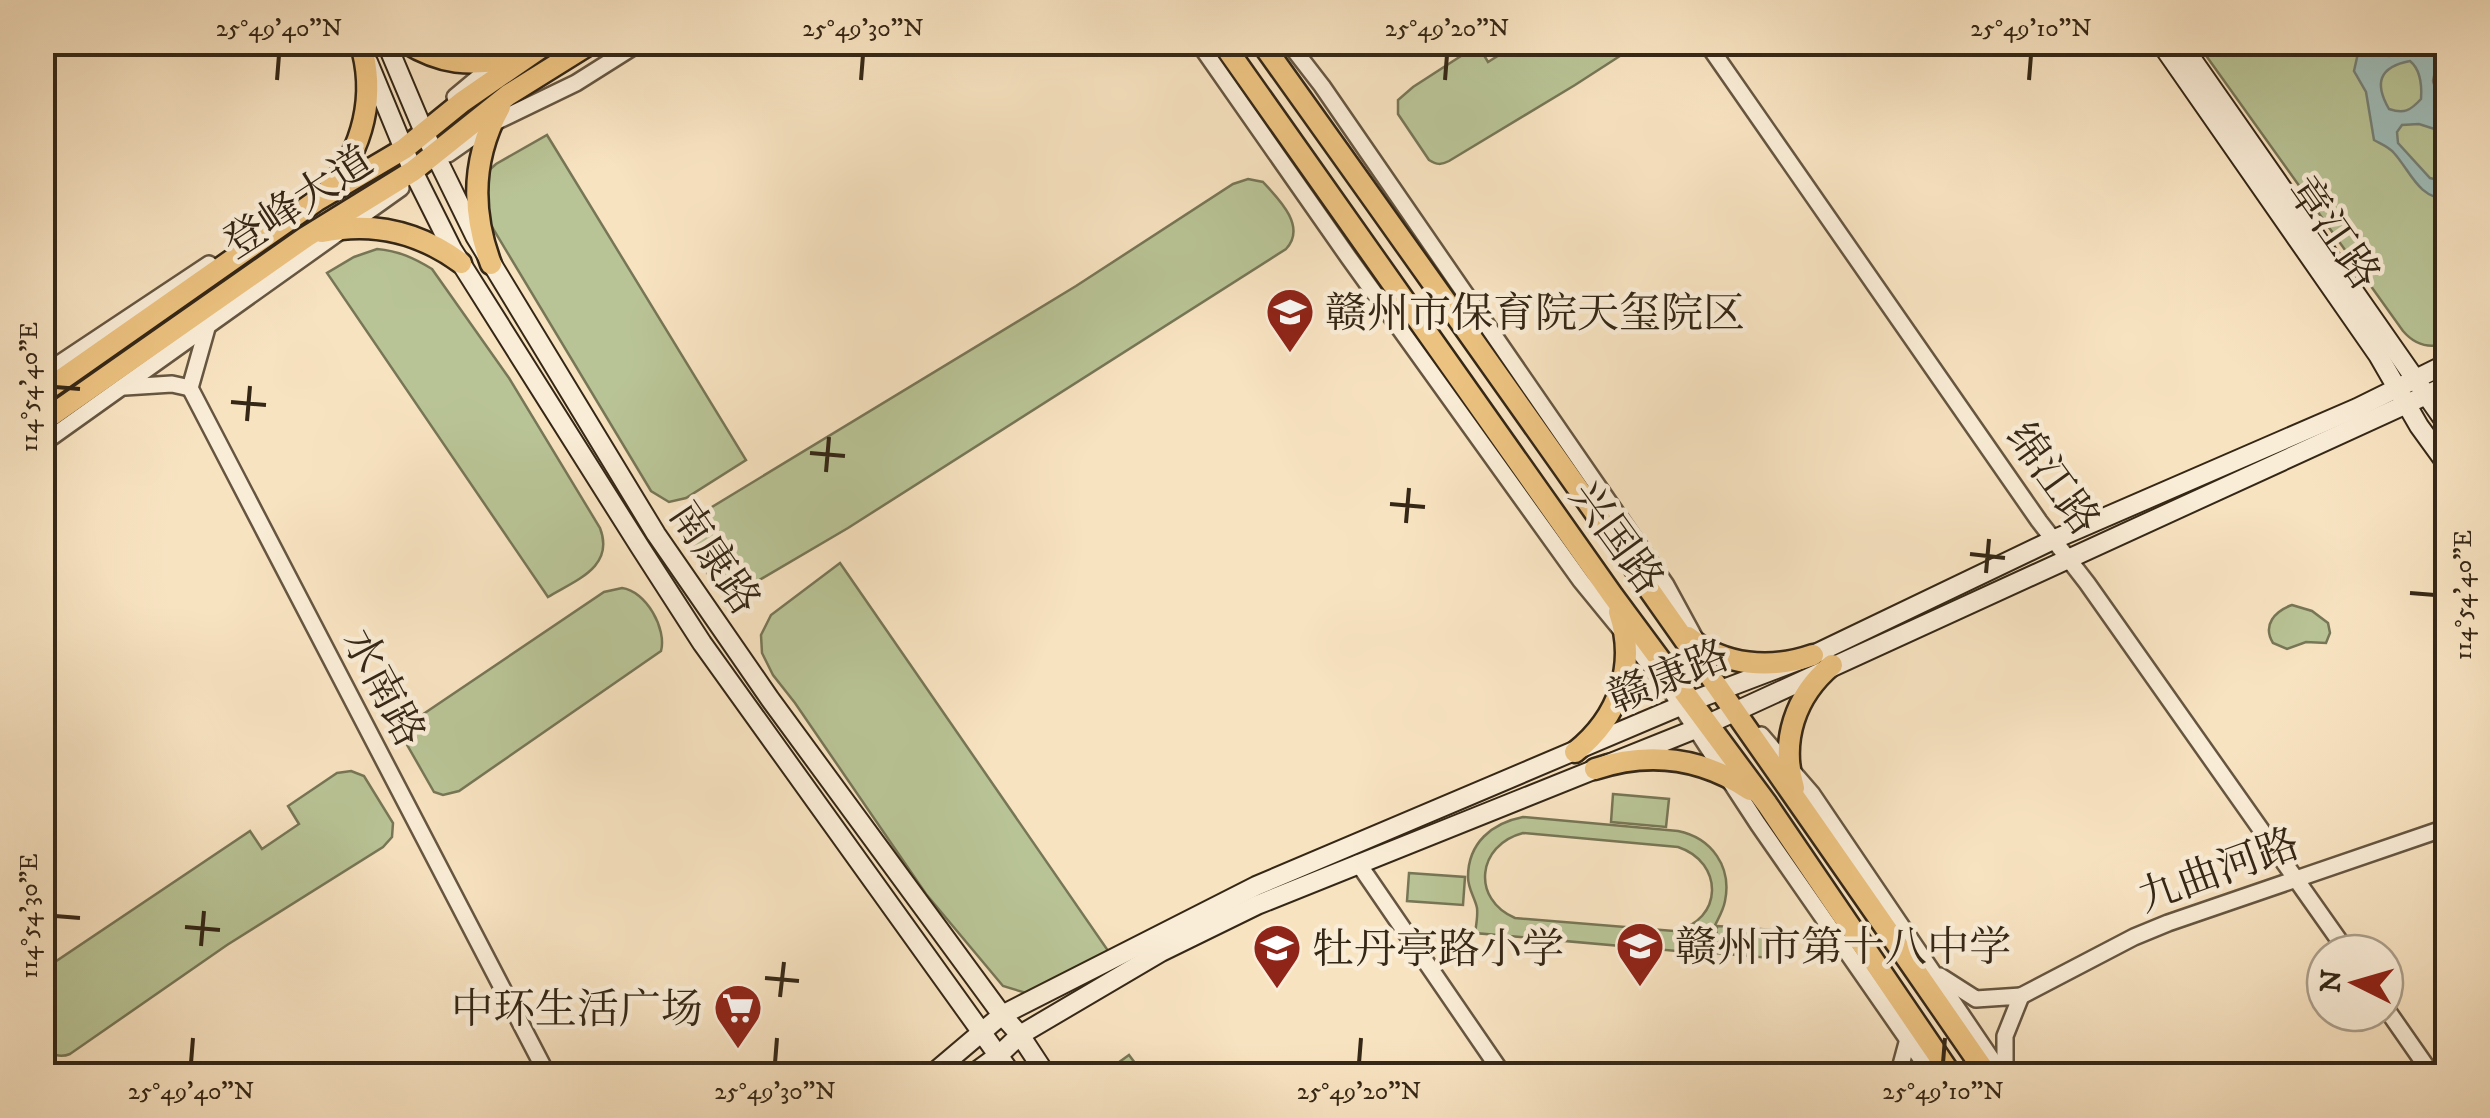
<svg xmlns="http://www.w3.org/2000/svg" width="2490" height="1118" font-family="'IM FELL DW Pica','Noto Serif SC',serif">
<rect width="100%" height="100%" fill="#f8e3c1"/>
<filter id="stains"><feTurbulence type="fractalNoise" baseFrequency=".002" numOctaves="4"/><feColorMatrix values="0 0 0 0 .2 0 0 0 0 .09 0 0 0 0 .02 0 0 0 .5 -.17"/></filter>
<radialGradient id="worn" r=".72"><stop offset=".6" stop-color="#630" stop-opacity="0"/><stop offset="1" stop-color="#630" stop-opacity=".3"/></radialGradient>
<g fill="#b9c496" stroke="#777656" stroke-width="2.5" fill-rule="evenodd">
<path d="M1520,42L1640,43L1575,85L1449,161C1441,165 1437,165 1429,160L1398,114V100L1413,87L1478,45L1488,62Z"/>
<path d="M2197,43H2447V343C2430,349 2415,345 2403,331Z"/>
<path d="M547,135L746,460L686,498L669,502L651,491L486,217L487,172L496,164Z"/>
<path d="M1248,179L1263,182C1279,199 1307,227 1286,249L848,528L739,592H722C713,585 708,575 703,565C692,547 684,530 702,513L1076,286L1233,184Z"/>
<path d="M377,249C399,251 414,258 432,269L509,378L600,528C615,567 576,580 548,597L327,273L354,257Z"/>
<path d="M840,563L1111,955L1036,996L1003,986L926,894L795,703L773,675L762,653L761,635L771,615Z"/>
<path d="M622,588C646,591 667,629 661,651L459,791L443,795L434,792L406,743L404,736L407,725L604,592Z"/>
<path d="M2292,605L2312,611L2328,623L2330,633L2326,643L2306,642L2287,649L2273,643C2262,625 2275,611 2292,605Z"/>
<path d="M351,771L364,776L393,823L392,837L383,847L227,945L70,1054C60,1058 50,1055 43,1046V970L250,831L262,849L299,824L288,806L337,773Z"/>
<path d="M1613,794L1669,799L1666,827L1611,822Z"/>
<path d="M1523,817L1678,831C1712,838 1732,867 1725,901C1723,912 1717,920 1713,930C1710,938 1710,946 1710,954L1475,933C1476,926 1478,916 1477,908C1475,898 1468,889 1468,877C1468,843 1492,823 1523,817ZM1523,833L1678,847C1724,862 1724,921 1674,931L1515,918C1471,899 1477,845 1523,833Z"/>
<path d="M1409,873L1465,877L1463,905L1407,901Z"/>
<path d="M1717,926L1773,930L1770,958L1715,953Z"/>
<path d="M1129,1055L1144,1075H1101Z"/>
</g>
<path fill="#9fbdb9" stroke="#758178" stroke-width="2.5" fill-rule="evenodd" d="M2398,43H2441L2433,81L2447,125V133L2419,124L2402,125L2397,132L2398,143L2430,178L2447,182V199C2418,198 2411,172 2394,153C2389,147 2381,144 2374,140L2366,92L2354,71L2358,53L2389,56ZM2410,61C2421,70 2422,85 2421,99C2410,111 2404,114 2389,109C2374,83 2379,67 2410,61Z"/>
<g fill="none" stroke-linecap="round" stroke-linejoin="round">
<g stroke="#665641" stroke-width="20">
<g id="tertiary">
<path d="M1198,42L1349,258L1581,581L1671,691L1758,824L1933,1076"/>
<path d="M1288,42L1322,86L1666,585L1697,642"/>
<path d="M1706,42L2039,521L2087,583L2348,953"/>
<path d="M455,97L497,62L528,42"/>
<path d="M448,154L491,124L576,83L641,42"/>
<path d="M207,328L190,388C309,617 430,845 548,1076"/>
<path d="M42,375L209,264"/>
<path d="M125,387L172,384L190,388"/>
<path d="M42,444L401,188"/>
<path d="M1761,735L1812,794L2003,1076"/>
<path d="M1358,863L1504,1076"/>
<path d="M1940,976L1976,999L2021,996L2005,1036V1076"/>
<path d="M2021,996L2134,937L2168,923L2448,827"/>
<path d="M2385,1007L2433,1076"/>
<path d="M1898,1076L1908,1039"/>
</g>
</g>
<g stroke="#352716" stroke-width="22">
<g id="secondary">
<path d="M386,42L424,132L475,236L656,534L770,699L1002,1015L1020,1035L1047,1076"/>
<path d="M2160,42L2378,355L2419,426L2448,466"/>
<path d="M2180,42L2448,426"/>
<path d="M368,62L413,171L452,249L640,547L702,643L1013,1076"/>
<path d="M42,1064L48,1076"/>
<path d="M930,1076L1002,1015L1256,886L1692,701L1813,655L2055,539L2357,408L2448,363"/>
<path d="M970,1076L999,1055L1020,1035L1161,952L1257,905L1708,724L2448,385"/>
</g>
</g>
<g stroke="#352716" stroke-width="25">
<g id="primary">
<path d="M405,42C449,69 473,63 521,59"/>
<path d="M1222,42L1613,596L1767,804L1952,1076"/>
<path d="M1261,42C1506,385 1749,729 1988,1076"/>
<path d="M328,190C363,149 377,95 360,42"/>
<path d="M322,232C373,221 419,232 461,263"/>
<path d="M491,264C471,211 472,158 500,107"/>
<path d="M42,393L316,201L404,149L462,102L549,42"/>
<path d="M42,422L306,237L413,171L508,95L593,42"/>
<path d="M1688,637C1725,666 1770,670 1813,655"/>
<path d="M1575,752C1619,717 1637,665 1619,612"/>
<path d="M1595,769C1649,751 1702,758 1750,790"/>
<path d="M1794,788C1780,741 1795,696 1832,665"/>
</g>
</g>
<use href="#tertiary" stroke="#faedd7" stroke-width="15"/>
<use href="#secondary" stroke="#faedd7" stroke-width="18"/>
<use href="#primary" stroke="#ecc280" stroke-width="20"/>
</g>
<path fill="none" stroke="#352716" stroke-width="4" d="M277,80L279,55M861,80L863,55M1445,80L1447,55M2029,80L2031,55M55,387L80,389M231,402L266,405M247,421L250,386M810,453L845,456M826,472L829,437M1390,504L1425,507M1406,523L1409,488M1970,554L2005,558M1986,573L1989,539M2410,593L2435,595M55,916L80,918M185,927L220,930M201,946L204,911M765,978L799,981M780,997L784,962M191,1063L193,1038M775,1063L777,1038M1359,1063L1361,1038M1943,1063L1945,1038"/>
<defs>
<g id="school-pin" transform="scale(2.5)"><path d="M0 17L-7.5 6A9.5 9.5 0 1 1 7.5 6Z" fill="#8f2418" stroke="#faedd7"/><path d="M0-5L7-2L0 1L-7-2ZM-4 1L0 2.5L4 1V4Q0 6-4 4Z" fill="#fff"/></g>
<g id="supermarket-pin" transform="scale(2.5)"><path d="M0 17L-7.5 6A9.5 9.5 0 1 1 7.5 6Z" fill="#8f2418" stroke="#faedd7"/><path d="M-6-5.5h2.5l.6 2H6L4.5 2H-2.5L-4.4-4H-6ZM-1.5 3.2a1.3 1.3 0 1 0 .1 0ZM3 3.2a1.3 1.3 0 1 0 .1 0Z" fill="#fff"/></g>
</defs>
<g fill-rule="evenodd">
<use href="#school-pin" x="1290" y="312"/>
<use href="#school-pin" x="1640" y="946"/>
<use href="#school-pin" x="1277" y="948"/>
<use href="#supermarket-pin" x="738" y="1008"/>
</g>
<g text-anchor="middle" stroke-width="9" stroke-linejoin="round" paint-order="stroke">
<g font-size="42" fill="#352716" stroke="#faedd7">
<text transform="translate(297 201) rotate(-33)" y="15">登峰大道</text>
<text transform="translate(2335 232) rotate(55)" y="15">章江路</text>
<text transform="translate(2054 478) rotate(54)" y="15">绵江路</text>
<text transform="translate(1618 537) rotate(54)" y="15">兴国路</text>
<text transform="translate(716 557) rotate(56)" y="15">南康路</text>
<text transform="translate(1668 675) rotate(-22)" y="15">赣康路</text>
<text transform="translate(385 687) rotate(62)" y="15">水南路</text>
<text transform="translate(2218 869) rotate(-20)" y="15">九曲河路</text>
</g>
<g font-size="42" fill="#352716" stroke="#faedd7" text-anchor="start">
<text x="1325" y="327">赣州市保育院天玺院区</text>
<text x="1675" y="961">赣州市第十八中学</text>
<text x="1312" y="963">牡丹亭路小学</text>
<text x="703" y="1023" text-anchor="end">中环生活广场</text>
</g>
</g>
<rect width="2490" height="1118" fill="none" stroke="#f8e3c1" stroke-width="110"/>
<g transform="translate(2355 983) rotate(275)"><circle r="48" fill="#faedd7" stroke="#ab9e8a" stroke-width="2.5"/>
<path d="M0-8L18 38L0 25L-18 38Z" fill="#8f2418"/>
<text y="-15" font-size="28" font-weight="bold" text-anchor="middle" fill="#352716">N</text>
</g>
<rect x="55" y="55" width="2380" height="1008" fill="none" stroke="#352716" stroke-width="4"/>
<g font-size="25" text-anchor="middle" fill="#352716">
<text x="279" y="36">25°49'40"N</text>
<text x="863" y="36">25°49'30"N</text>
<text x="1447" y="36">25°49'20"N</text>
<text x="2031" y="36">25°49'10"N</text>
<text transform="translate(28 387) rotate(-90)" y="9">114°54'40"E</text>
<text transform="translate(2462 595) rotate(-90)" y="9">114°54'40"E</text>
<text transform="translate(28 916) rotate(-90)" y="9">114°54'30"E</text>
<text x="191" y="1099">25°49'40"N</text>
<text x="775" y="1099">25°49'30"N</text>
<text x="1359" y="1099">25°49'20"N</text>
<text x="1943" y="1099">25°49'10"N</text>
</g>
<rect width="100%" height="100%" filter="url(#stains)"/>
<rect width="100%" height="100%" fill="url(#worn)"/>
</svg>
